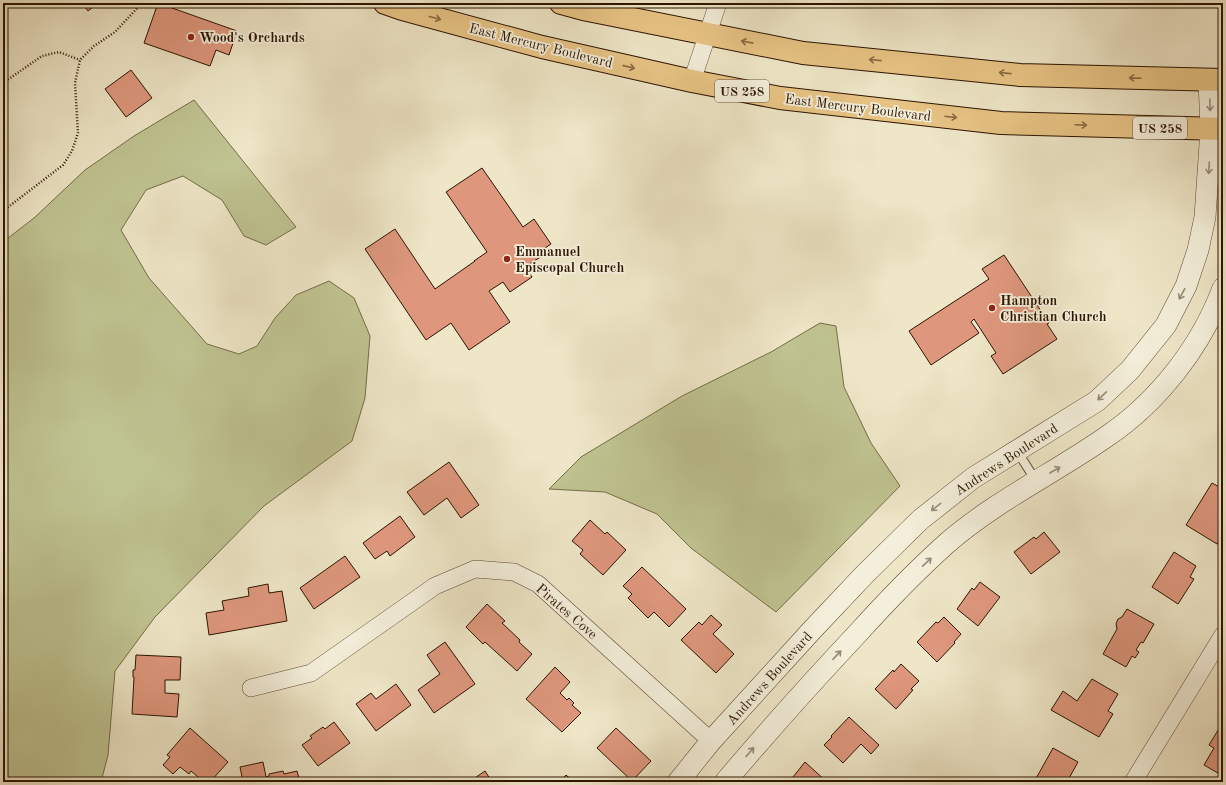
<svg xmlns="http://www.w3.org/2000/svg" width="1226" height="785" font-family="'Old Standard TT',serif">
<rect width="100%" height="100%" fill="#eee6c7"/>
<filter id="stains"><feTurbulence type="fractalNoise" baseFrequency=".005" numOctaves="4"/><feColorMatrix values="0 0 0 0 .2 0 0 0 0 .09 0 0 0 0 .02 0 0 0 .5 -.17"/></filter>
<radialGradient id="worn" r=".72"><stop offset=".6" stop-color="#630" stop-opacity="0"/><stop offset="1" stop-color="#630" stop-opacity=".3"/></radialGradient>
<g fill="#bfc391" stroke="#766c48">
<path d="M194,100L296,227L266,245L244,236L222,200L183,176L146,190L121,230L149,278L207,344L239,354L257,346L275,318L296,295L329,281L354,298L370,336L365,398L352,441L264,506L155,617L115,671L108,755L101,782H3V242L34,218L85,170L134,136Z"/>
<path d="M820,323L836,326L844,387L871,443L900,486L776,612L691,548L657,514L605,492L549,489L581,457L682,396L771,352Z"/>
</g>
<g fill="#de977d" stroke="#2d1400">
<path d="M82,3H98L88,11Z"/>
<path d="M158,3L237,31L229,55L216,50L210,66L144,43Z"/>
<path d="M131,70L152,98L126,117L105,89Z"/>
<path d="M482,168L523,227L534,219L551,244L539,252L542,256L525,267L532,277L510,292L503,282L489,291L510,322L469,350L451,323L426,340L365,249L395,229L435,289L475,261H474L487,252L446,192Z"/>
<path d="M1004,255L1049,323L1047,324L1057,339L1003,374L991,356L996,353L974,319L971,322L979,333L931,365L909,331L989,279L982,269Z"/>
<path d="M449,462L479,505L461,518L447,498L424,515L407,492Z"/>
<path d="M1212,483L1223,489V535L1217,544L1186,525Z"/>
<path d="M400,516L415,537L390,556L387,551L375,559L363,543Z"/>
<path d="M590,520L605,534L607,532L626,550L603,575L580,554L583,550L572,541Z"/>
<path d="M1044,532L1060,552L1031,574L1014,552L1034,537L1036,539Z"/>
<path d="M1174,552L1196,566L1190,577L1194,579L1178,604L1152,587Z"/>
<path d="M345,556L360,577L314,609L300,588Z"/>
<path d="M642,567L686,609L669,627L654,612L648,618L628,598L632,594L623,586Z"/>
<path d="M980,582L1000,597L978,626L957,609L972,588L974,590Z"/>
<path d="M268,584L269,593L282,591L287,621L209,635L206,613L224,610L222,601L249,596L248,588Z"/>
<path d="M487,604L505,621L502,623L520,640L519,642L532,654L517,671L485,642L483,644L466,627Z"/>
<path d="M1127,609L1154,624L1143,643L1141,642L1136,650L1139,652L1135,658L1132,656L1126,667L1103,654L1117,629L1116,624L1118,619L1122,617Z"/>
<path d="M711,615L722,625L713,634L734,654L716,673L681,640L699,622L702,625Z"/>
<path d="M944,617L961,634L954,642L955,643L937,662L917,642L936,622L938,623Z"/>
<path d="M445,642L475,684L434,713L418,690L440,674L427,655Z"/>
<path d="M136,655L181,657L180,680H165V693L179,694L177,717L132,714L134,677H133V670H135Z"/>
<path d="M901,664L919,681L911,689L913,690L896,709L875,689L893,670L894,672Z"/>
<path d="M555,667L570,682L560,693L567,700L569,698L574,703L572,705L581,713L562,732L526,699Z"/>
<path d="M1092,679L1118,694L1108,711L1113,714L1099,737L1051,710L1063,691L1077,701Z"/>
<path d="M396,684L411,705L376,731L356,704L371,693L376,699Z"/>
<path d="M849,717L879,745L871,754L861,744L843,763L824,745L832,737L831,736Z"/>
<path d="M334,722L350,743L318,766L302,745L312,738L310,736L323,727L325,729Z"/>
<path d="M1223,722V776L1204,765L1214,748L1209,745Z"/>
<path d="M190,728L228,762L210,782H204L191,771L189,774L180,767L173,774L163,765L170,757L167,755Z"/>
<path d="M616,728L651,761L632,781L597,748Z"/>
<path d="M1053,748L1078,762L1067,782H1034Z"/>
<path d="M263,762L266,777L269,776V774L283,771L284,774L297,771L300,782H243L240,767Z"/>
<path d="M805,762L827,782H789Z"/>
<path d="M485,771L492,782H469Z"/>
<path d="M566,775L574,782H560Z"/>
</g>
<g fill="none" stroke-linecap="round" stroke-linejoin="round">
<g stroke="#5d4832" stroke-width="10">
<path id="service" d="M1017,451L1036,481"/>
</g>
<g stroke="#5d4832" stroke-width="18">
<g id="minor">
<path d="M692,81L718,3"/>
<path d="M251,688L311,673L435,586L475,569L514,572L538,584L711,741"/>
<path d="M1133,782L1223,635"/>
</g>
</g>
<g stroke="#5d4832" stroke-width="22">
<g id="tertiary">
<path d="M678,782L711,741L813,629L865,574L920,520L973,478L1097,401L1130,370L1166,325L1186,286L1198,250L1205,217L1211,129L1209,81"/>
<path d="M725,782C768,731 812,682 858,633C886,602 915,572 946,544C995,501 1053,474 1106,437C1158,402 1201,347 1223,288"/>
</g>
</g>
<g stroke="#2d1400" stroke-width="24">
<g id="primary">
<path d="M385,3L402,9L542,47L692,81L780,98L1001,123L1223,129"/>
<path d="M561,3L583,9L803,53L1020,75L1223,80"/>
</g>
</g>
<g stroke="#2d1400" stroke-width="2.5" stroke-dasharray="1 2" stroke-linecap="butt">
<path d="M3,83L42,56L59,52L80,60"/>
<path d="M3,211L63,165L72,151L78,133L75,83L80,60L94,46L115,32L142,3"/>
</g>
<use href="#service" stroke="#f4efdb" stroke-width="8"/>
<use href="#minor" stroke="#f4efdb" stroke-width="17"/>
<use href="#tertiary" stroke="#f4efdb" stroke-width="21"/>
<use href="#primary" stroke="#e7c384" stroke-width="22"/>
</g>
<defs><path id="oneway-shaft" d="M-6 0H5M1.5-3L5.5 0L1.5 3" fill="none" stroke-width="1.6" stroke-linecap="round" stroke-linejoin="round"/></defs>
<g stroke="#8a6c42">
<use href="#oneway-shaft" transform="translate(435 18) rotate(15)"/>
<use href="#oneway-shaft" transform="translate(747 42) rotate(-169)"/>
<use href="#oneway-shaft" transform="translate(875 60) rotate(-174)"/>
<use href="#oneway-shaft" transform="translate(629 67) rotate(13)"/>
<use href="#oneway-shaft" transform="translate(1005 73) rotate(-174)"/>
<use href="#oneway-shaft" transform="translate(1135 78) rotate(-178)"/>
<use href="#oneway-shaft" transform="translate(951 117) rotate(7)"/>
<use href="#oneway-shaft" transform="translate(1081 125) rotate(2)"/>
</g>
<g stroke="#9a8c78">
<use href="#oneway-shaft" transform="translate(1210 105) rotate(88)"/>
<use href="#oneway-shaft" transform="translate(1209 168) rotate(93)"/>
<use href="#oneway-shaft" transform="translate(1182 294) rotate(118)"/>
<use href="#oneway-shaft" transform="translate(1102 396) rotate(137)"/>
<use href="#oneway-shaft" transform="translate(1055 470) rotate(-30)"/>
<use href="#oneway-shaft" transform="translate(936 507) rotate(142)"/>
<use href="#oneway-shaft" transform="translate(927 562) rotate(-43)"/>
<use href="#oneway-shaft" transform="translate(837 655) rotate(-47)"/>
<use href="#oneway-shaft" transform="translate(750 752) rotate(-49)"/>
</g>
<g fill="#8f2418" stroke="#f4efdb" stroke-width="1.5">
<circle cx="191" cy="37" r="4"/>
<circle cx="507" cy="259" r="4"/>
<circle cx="992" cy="308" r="4"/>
</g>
<g text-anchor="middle" stroke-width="3.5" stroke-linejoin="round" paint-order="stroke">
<g fill="#f4efdb" stroke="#695642" stroke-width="1">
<rect x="715" y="80" width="54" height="22" rx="3"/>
<rect x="1133" y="117" width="54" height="22" rx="3"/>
</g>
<g font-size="13" font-weight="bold" fill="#2d1400">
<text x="742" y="96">US 258</text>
<text x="1160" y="133">US 258</text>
</g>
<g font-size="14" font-weight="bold" fill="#2d1400" stroke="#f4efdb" text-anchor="start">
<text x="199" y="42">Wood's Orchards</text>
<text x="515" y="256">Emmanuel<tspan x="515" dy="16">Episcopal Church</tspan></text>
<text x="1000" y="305">Hampton<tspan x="1000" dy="16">Christian Church</tspan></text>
</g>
<g font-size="14" fill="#2d1400" stroke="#f4efdb">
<text transform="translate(541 45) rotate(14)" y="5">East Mercury Boulevard</text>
<text transform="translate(858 107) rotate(7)" y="5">East Mercury Boulevard</text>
<text transform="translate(1006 459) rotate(-33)" y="5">Andrews Boulevard</text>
<text transform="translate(567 611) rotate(41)" y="5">Pirates Cove</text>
<text transform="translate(769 678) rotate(-48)" y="5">Andrews Boulevard</text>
</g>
</g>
<rect width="1226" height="785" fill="none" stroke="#eee6c7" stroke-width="16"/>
<rect x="4" y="4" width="1218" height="777" fill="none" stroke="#2d1400" stroke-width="2"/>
<rect x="8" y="8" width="1210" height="769" fill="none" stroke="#2d1400"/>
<rect width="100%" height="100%" filter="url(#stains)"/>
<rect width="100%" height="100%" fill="url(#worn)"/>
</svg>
